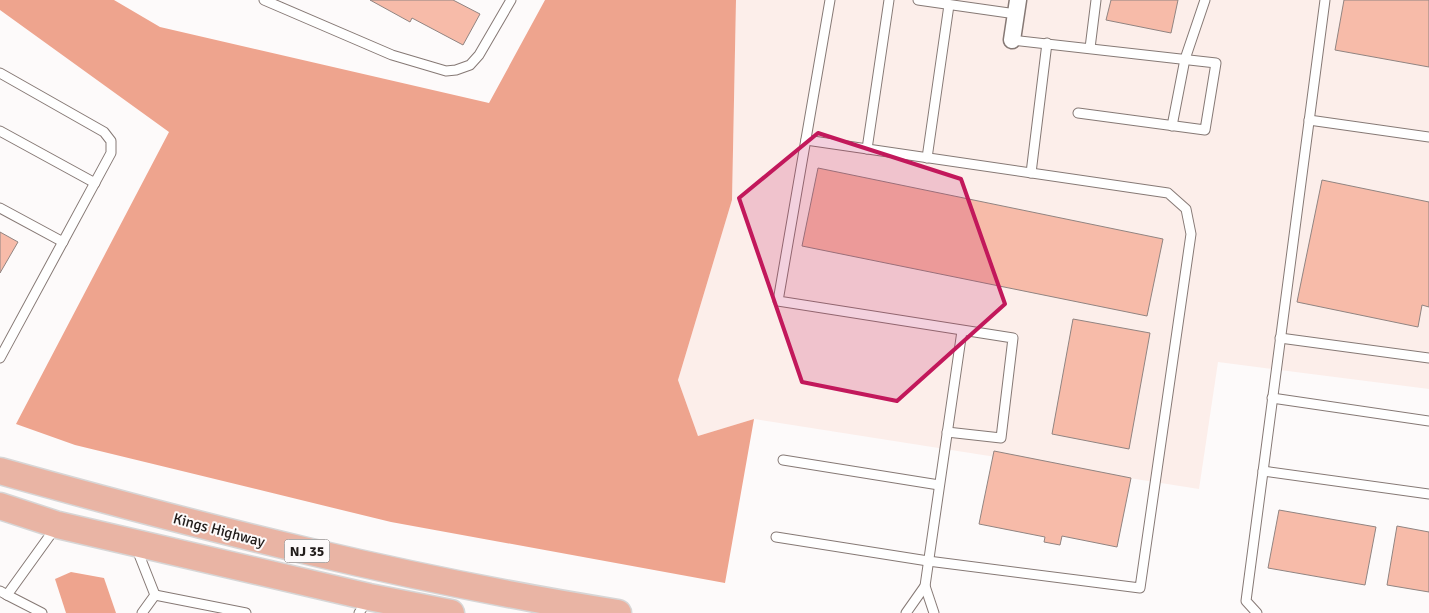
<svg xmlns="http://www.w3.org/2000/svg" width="1429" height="613" font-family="Signika,sans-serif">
<rect width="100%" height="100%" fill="#fdfafa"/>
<path fill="#fceeea" d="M736,0H1429V389L1218,362L1199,489L754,419L698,436L678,380L732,200Z"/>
<g fill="#eea48e">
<path d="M0,0H114L160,27L489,103L545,0H736L732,200L678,380L698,436L754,419L725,583L391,522L75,445L16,424L169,132L0,10Z"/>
<path d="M71,572L104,578L116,613H66L55,579Z"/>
</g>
<g fill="#f7bba9" stroke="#918481">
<path d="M370,0H453L480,14L463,45L412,18L410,22Z"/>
<path d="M1111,0H1178L1171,33L1106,20Z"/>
<path d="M1344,0H1429V67L1335,50Z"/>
<path d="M818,168L1163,239L1147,316L802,246Z"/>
<path d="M1322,180L1429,202V307L1422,305L1418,327L1297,302Z"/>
<path d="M0,232L18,242L0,273Z"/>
<path d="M1073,319L1150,333L1129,449L1052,434Z"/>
<path d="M994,451L1131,478L1117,547L1062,536L1060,545L1044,542L1045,537L979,524Z"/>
<path d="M1279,510L1376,527L1365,585L1268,568Z"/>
<path d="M1397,526L1429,532V592L1387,585Z"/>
</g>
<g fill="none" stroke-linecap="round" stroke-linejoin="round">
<g stroke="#867975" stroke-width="11">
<g id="lane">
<path d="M264,0L392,55L446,71L456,70L470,65L479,55L511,0"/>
<path d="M830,0L778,301L1013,338L1001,438L947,432"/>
<path d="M918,0L1016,14"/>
<path d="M1012,40L1216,63L1205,130L1078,113"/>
<path d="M1090,48L1096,0"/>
<path d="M0,73L104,132L111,141V153L0,358"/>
<path d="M1309,120L1429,137"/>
<path d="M1172,126L1185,59L1205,0"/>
<path d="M0,131L95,183"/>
<path d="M867,149L889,0"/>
<path d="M927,158L949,5"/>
<path d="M1031,173L1047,43"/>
<path d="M0,208L63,242"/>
<path d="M1280,338L1429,358"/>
<path d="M1272,398L1429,421"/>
<path d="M783,460L939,485"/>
<path d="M1263,471L1429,494"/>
<path d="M776,537L928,561L1140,588L1191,234L1186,209L1168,193L806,140"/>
<path d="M136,547L155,595L142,613"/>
<path d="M925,586L934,613"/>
<path d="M0,591L7,595L56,527"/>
<path d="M7,595L42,613"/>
<path d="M155,595L246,613"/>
<path d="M359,613L368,599"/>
<path d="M906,613L925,586L962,331"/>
<path d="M1257,613L1246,601L1325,0"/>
</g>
</g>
<g stroke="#867975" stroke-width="19">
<path id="street" d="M1012,40L1018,0"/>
</g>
<g stroke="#d7d6d6" stroke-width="29">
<g id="primary">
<path d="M0,471C204,528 409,580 618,613"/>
<path d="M0,506L58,525L369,597L451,613"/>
</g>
</g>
<use href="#lane" stroke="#fff" stroke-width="9"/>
<use href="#street" stroke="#fff" stroke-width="16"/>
<use href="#primary" stroke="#e9b4a4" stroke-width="26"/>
</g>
<path fill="#c2185b" fill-opacity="0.2" stroke="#c2185b" stroke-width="4" stroke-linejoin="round" d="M818,133L961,179L1005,304L897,401L802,382L739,198Z"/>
<g text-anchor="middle" stroke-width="4" stroke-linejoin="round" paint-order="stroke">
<rect fill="#fdfafa" stroke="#635f5d" stroke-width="1" x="284.5" y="539.5" width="45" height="23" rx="4"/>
<g font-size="14" font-weight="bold" fill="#211c1a">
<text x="307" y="556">NJ 35</text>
</g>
<g font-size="15" fill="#211c1a" stroke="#fdfafa">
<text transform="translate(219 530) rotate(15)" y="5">Kings Highway</text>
</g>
</g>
</svg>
